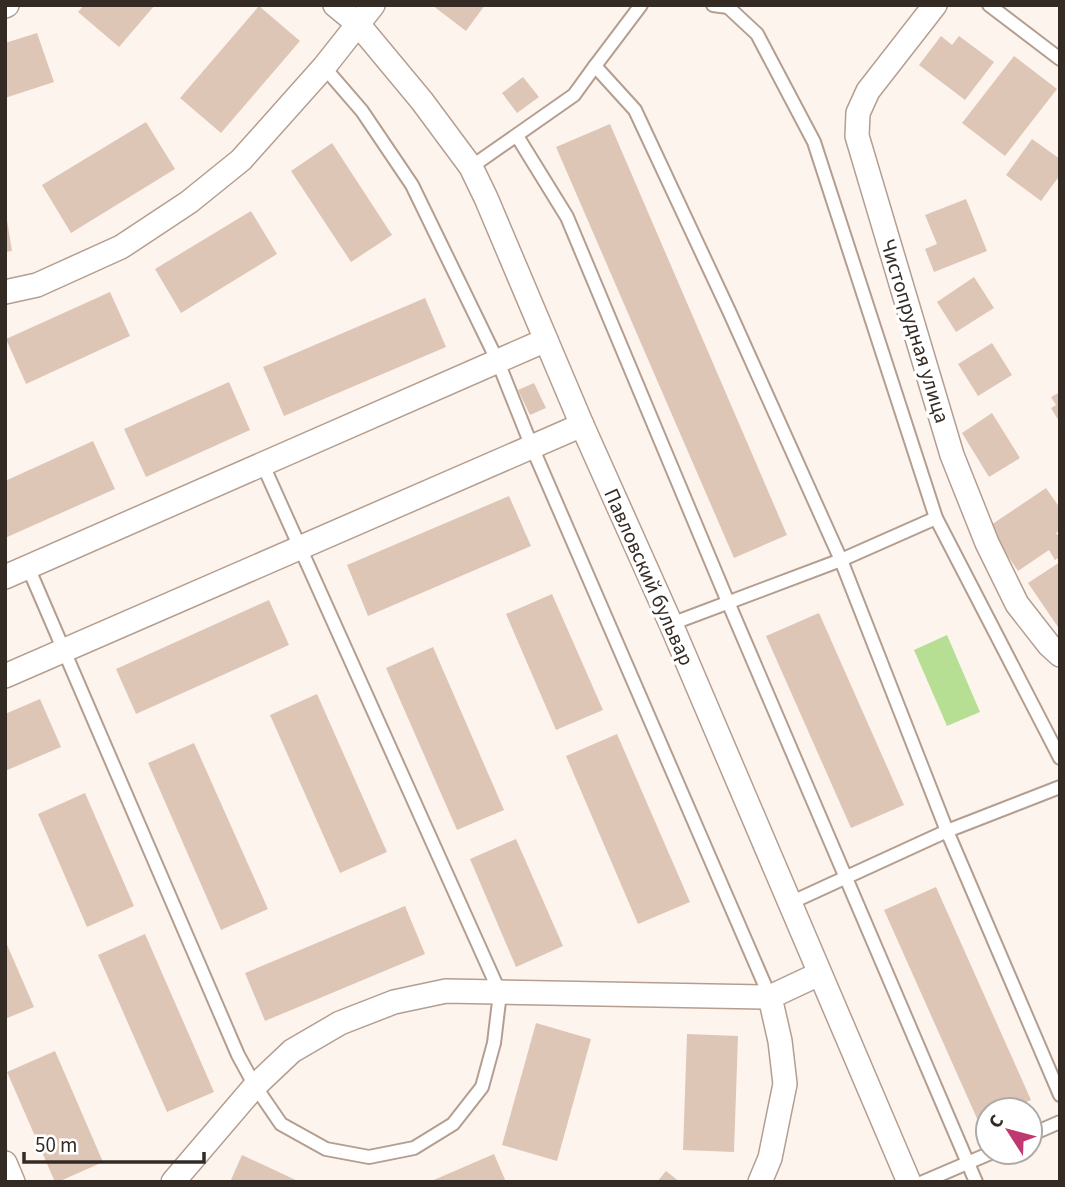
<svg xmlns="http://www.w3.org/2000/svg" width="1065" height="1187" font-family="'Source Sans 3',sans-serif">
<rect width="100%" height="100%" fill="#fef4ee"/>
<path fill="#b6df94" d="M947,635L980,712L947,726L914,650Z"/>
<g fill="#dec6b7">
<path d="M84,5H155L119,47L78,12Z"/>
<path d="M432,5H485L466,31Z"/>
<path d="M259,6L300,41L221,133L180,98Z"/>
<path d="M37,33L54,82L5,98V43Z"/>
<path d="M941,36L952,45L959,36L994,62L965,100L919,65Z"/>
<path d="M1014,56L1057,89L1005,156L962,123Z"/>
<path d="M523,77L539,97L517,113L502,93Z"/>
<path d="M146,122L175,169L71,233L42,185Z"/>
<path d="M610,124L787,535L734,558L556,147Z"/>
<path d="M1032,139L1060,159V175L1041,201L1006,175Z"/>
<path d="M332,143L392,235L351,262L291,171Z"/>
<path d="M966,199L987,251L934,272L925,249L937,244L925,215Z"/>
<path d="M251,211L277,254L181,313L155,269Z"/>
<path d="M5,220H7L12,251L5,252Z"/>
<path d="M974,277L994,308L956,332L937,302Z"/>
<path d="M110,292L130,336L26,384L6,339Z"/>
<path d="M425,298L446,347L284,416L263,367Z"/>
<path d="M992,343L1012,375L978,396L958,364Z"/>
<path d="M229,382L250,430L146,477L124,429Z"/>
<path d="M534,383L546,408L530,415L518,390Z"/>
<path d="M1060,392V423L1051,408L1056,405L1051,397Z"/>
<path d="M992,413L1020,458L989,477L962,433Z"/>
<path d="M93,441L115,489L5,538V481Z"/>
<path d="M1046,488L1060,508V530L1056,533L1060,538V557L1055,560L1049,550L1018,571L988,527Z"/>
<path d="M509,496L531,546L368,616L347,565Z"/>
<path d="M1060,562V630L1028,583Z"/>
<path d="M552,594L603,710L556,730L506,614Z"/>
<path d="M269,600L289,645L136,714L116,669Z"/>
<path d="M819,613L904,805L851,828L766,636Z"/>
<path d="M433,647L504,810L457,830L386,668Z"/>
<path d="M317,694L387,852L340,873L270,715Z"/>
<path d="M40,699L61,747L5,771V714Z"/>
<path d="M617,734L690,902L638,924L566,756Z"/>
<path d="M194,743L268,909L221,930L148,763Z"/>
<path d="M85,793L134,906L87,927L38,814Z"/>
<path d="M516,839L563,946L516,967L470,859Z"/>
<path d="M936,887L1031,1100L1008,1110H988V1119L979,1123L884,910Z"/>
<path d="M405,906L425,954L265,1021L245,973Z"/>
<path d="M145,934L214,1092L167,1112L98,955Z"/>
<path d="M5,940L34,1007L5,1019Z"/>
<path d="M536,1023L591,1039L557,1161L502,1145Z"/>
<path d="M687,1034L738,1036L734,1152L683,1150Z"/>
<path d="M55,1051L103,1162L58,1182H55L7,1072Z"/>
<path d="M494,1154L506,1182H429Z"/>
<path d="M242,1155L300,1182H230Z"/>
<path d="M666,1171L680,1182H657Z"/>
</g>
<g fill="none" stroke-linecap="round" stroke-linejoin="round">
<g stroke="#b49e90" stroke-width="16">
<g id="lane">
<path d="M713,5L728,7L757,34L814,142L936,518L1060,758"/>
<path d="M989,5L1060,59"/>
<path d="M595,66L641,5"/>
<path d="M324,67L362,111L412,185L498,362L532,447L770,997"/>
<path d="M517,136L567,217L728,602L976,1182"/>
<path d="M471,167L574,95L595,66L635,110L729,311L841,560L947,831L1060,1095"/>
<path d="M28,567L238,1055L255,1086L281,1124L326,1149L369,1157L414,1148L453,1124L482,1087L494,1043L500,993L263,465"/>
<path d="M671,624L841,560L936,518"/>
<path d="M790,903L947,831L1060,787"/>
<path d="M1030,1135L1060,1122"/>
<path d="M923,1182L993,1152"/>
</g>
</g>
<g stroke="#b49e90" stroke-width="26">
<g id="street">
<path d="M335,5L358,24L422,101L471,167L486,198L582,425L671,624L909,1182"/>
<path d="M935,5L868,91L858,113L857,136L952,455L987,543L1017,604L1049,645L1060,655"/>
<path d="M5,6L7,5"/>
<path d="M5,292L37,285L121,247L189,202L241,160L324,67L373,5"/>
<path d="M5,577L546,340"/>
<path d="M5,676L582,425"/>
<path d="M5,1163L13,1182"/>
<path d="M173,1182L255,1086L292,1051L340,1023L394,1002L446,991L770,997L819,974"/>
<path d="M760,1182L770,1158L785,1084L780,1041L770,997"/>
</g>
</g>
<use href="#lane" stroke="#fff" stroke-width="12"/>
<use href="#street" stroke="#fff" stroke-width="23"/>
</g>
<g text-anchor="middle" stroke-width="7" stroke-linejoin="round" paint-order="stroke">
<g font-size="21" fill="#342b25" stroke="#fff">
<text transform="translate(915 331) rotate(73)" y="7">Чистопрудная улица</text>
<text transform="translate(649 577) rotate(66)" y="7">Павловский бульвар</text>
</g>
</g>
<rect width="1065" height="1187" fill="none" stroke="#342b25" stroke-width="14"/>
<g transform="translate(1009 1131) rotate(306)"><circle r="33" fill="#ffffff" stroke="#aeaaa8" stroke-width="2"/>
<path d="M0-5L12 26L0 18L-12 26Z" fill="#c1376f"/>
<text y="-10" font-size="19" font-weight="bold" text-anchor="middle" fill="#342b25">С</text>
</g>
<path d="M24 1152v10h180v-10" fill="none" stroke="#342b25" stroke-width="3.5"/>
<text x="35" y="1152" font-size="21" fill="#342b25" stroke="#ffffff" stroke-width="5" paint-order="stroke">50 m</text>
</svg>
